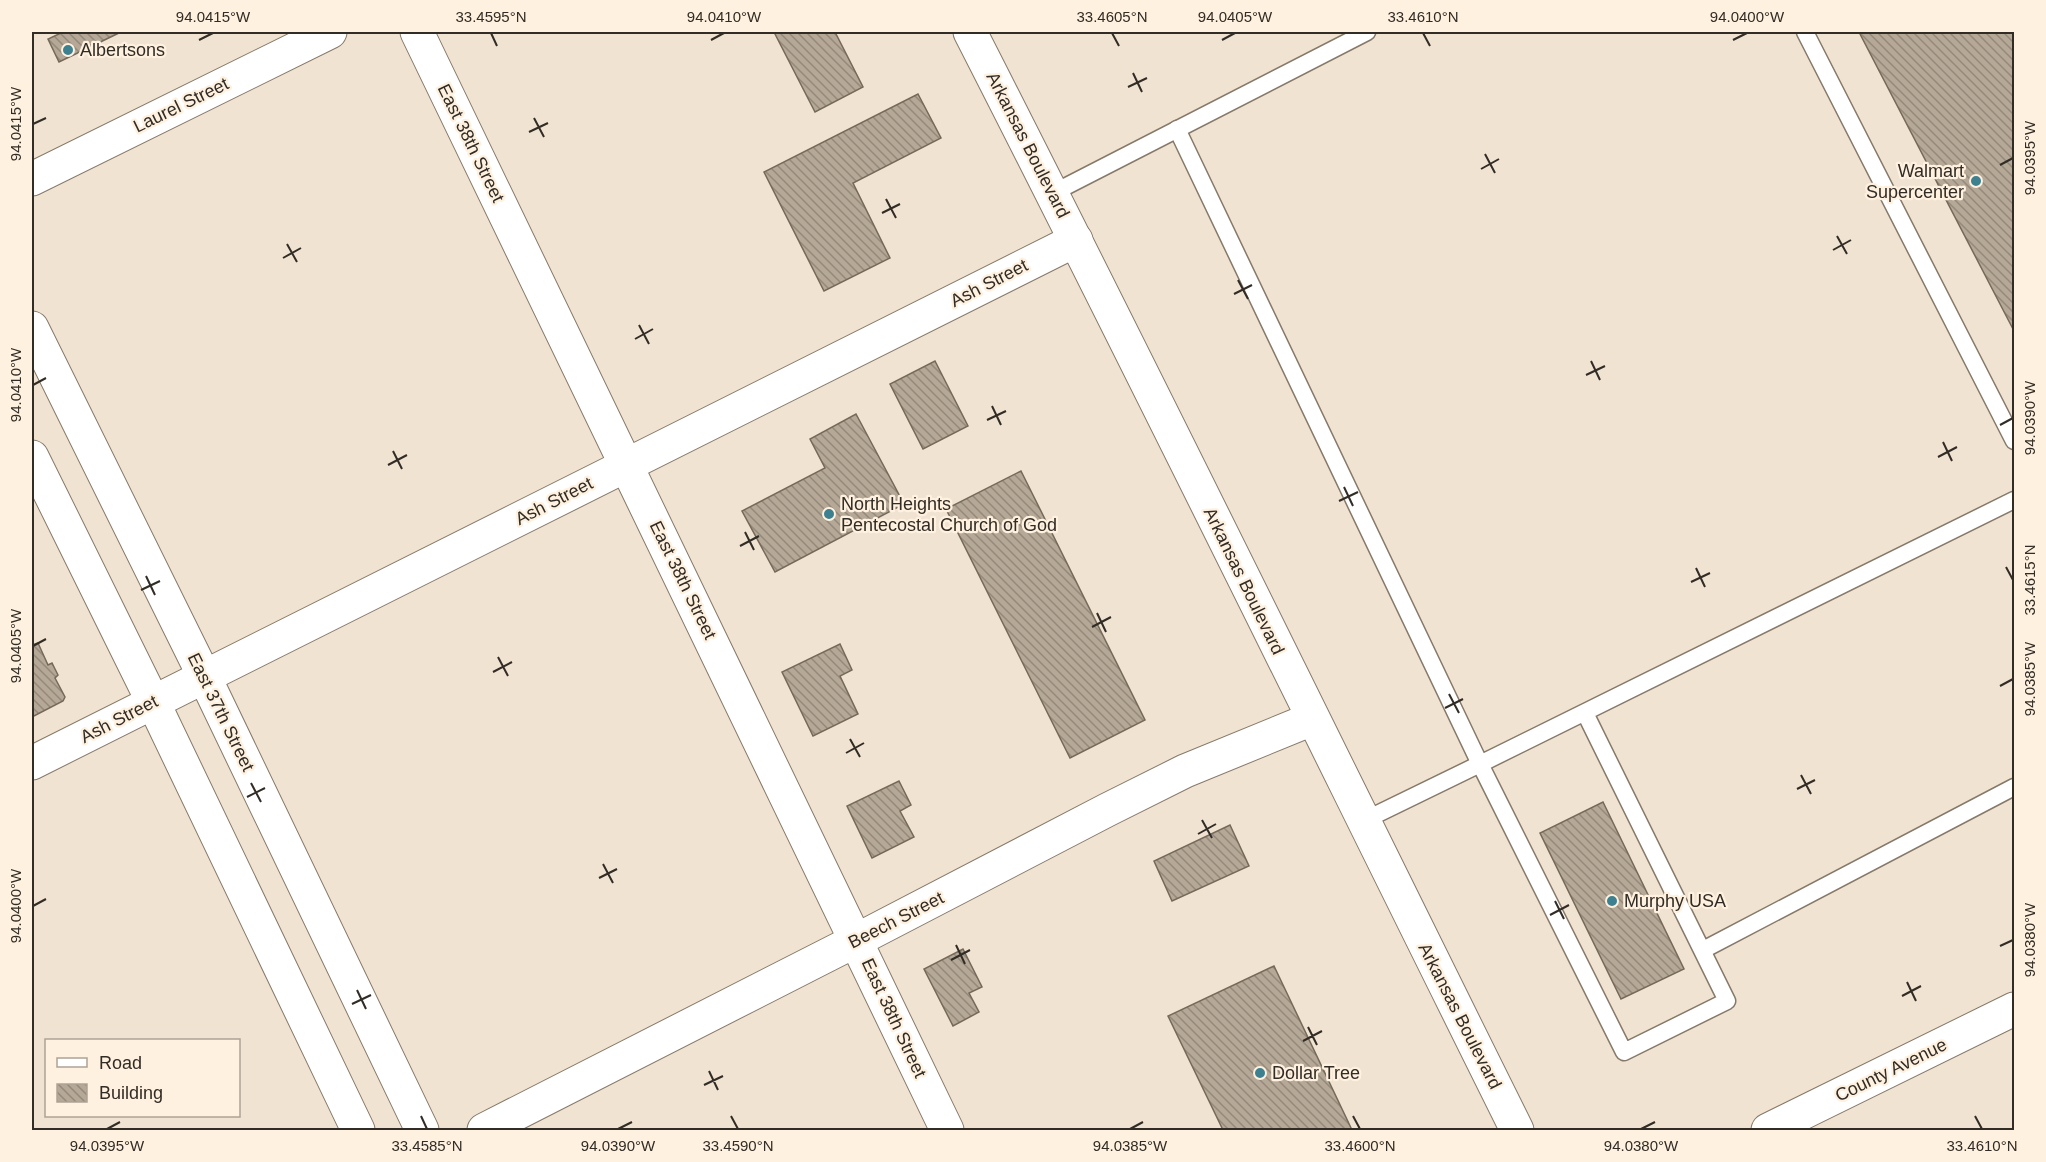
<svg xmlns="http://www.w3.org/2000/svg" width="2046" height="1162" font-family="Helvetica,sans-serif">
<defs>
<pattern id="building-back-hatch" width="6" height="6" patternUnits="userSpaceOnUse" patternTransform="scale(1.5)"><rect width="6" height="6" fill="#b5a897"/><path d="M-1 5l2 2M0 0l6 6M5-1l2 2" fill="none" stroke="#94897b"/></pattern>
</defs>
<rect width="100%" height="100%" fill="#f1e3d2"/>
<g fill="url(#building-back-hatch)" stroke="#756959" stroke-width="1.5">
<path d="M63,32H121L59,62L48,39Z"/>
<path d="M774,32H835L863,87L815,112Z"/>
<path d="M1859,32H2014V331Z"/>
<path d="M918,94L941,138L853,183L890,258L824,291L764,172Z"/>
<path d="M935,361L968,426L923,449L890,384Z"/>
<path d="M856,414L904,504L775,572L742,511L825,468L810,439Z"/>
<path d="M1021,471L1145,720L1070,758L946,509Z"/>
<path d="M38,643L48,665L52,663L58,675L55,678L65,697L63,701L32,717V645Z"/>
<path d="M840,644L852,670L840,676L858,714L813,736L782,672Z"/>
<path d="M899,781L911,805L900,811L914,837L872,858L847,806Z"/>
<path d="M1603,802L1684,969L1621,999L1540,833Z"/>
<path d="M1230,825L1249,866L1172,901L1154,861Z"/>
<path d="M963,949L982,987L969,993L979,1012L953,1026L924,969Z"/>
<path d="M1274,966L1352,1130H1223L1168,1016Z"/>
</g>
<g fill="none" stroke-linecap="round" stroke-linejoin="round">
<g stroke="#867969" stroke-width="19">
<g id="lane">
<path d="M1805,32L2014,441"/>
<path d="M1177,129L1480,764L2014,500"/>
<path d="M1053,193L1367,32"/>
<path d="M1363,821L1480,764L1624,1052L1727,1001L1585,713"/>
<path d="M1703,950L2014,787"/>
</g>
</g>
<g stroke="#867969" stroke-width="35">
<g id="street">
<path d="M417,32L947,1130"/>
<path d="M32,179L330,32"/>
<path d="M32,328L204,676L422,1130"/>
<path d="M32,457L153,702L358,1130"/>
<path d="M32,763L1076,240"/>
<path d="M484,1130L857,940L1107,810L1185,771L1312,719"/>
</g>
</g>
<g stroke="#867969" stroke-width="35">
<g id="secondary">
<path d="M970,32C1156,396 1335,764 1517,1130"/>
<path d="M1768,1130L2014,1009"/>
</g>
</g>
<use href="#lane" stroke="#fff" stroke-width="16"/>
<use href="#street" stroke="#fff" stroke-width="33"/>
<use href="#secondary" stroke="#fff" stroke-width="33"/>
</g>
<path fill="none" stroke="#312c25" stroke-width="2" d="M491,33L497,46M1112,33L1119,46M1423,33L1430,46M199,40L213,33M711,40L724,33M1222,40L1235,33M1733,40L1747,33M1133,73L1142,92M1128,87L1147,78M534,118L544,137M33,124L46,118M529,132L548,123M1485,154L1495,173M2000,165L2013,158M1481,169L1499,159M886,199L896,218M882,213L900,204M1837,236L1847,254M287,244L297,262M1833,250L1851,240M283,258L301,248M1238,280L1248,299M1234,294L1252,285M639,325L649,344M635,339L653,329M1591,361L1600,380M1586,375L1605,366M33,385L46,378M992,406L1001,425M987,420L1006,411M2000,425L2013,418M1943,442L1952,461M393,451L402,469M1938,457L1957,447M388,465L407,455M1344,487L1353,506M1339,501L1358,492M745,532L754,550M740,546L759,536M2006,567L2013,580M1696,568L1705,587M146,576L155,595M1691,582L1710,573M141,590L160,581M1097,613L1106,632M1092,627L1111,617M33,646L46,639M498,657L508,676M493,672L512,662M2000,686L2013,679M1449,694L1459,713M1445,708L1463,699M850,739L860,757M846,753L864,743M1801,775L1811,794M251,783L261,802M1797,789L1815,780M247,797L265,788M1202,820L1212,838M1198,834L1216,824M603,864L613,883M599,878L617,869M1555,901L1564,919M33,906L46,899M1550,915L1569,905M956,945L965,964M2000,946L2013,940M951,960L970,950M1907,982L1916,1001M357,990L366,1009M1902,996L1921,986M352,1004L371,995M1308,1027L1317,1045M1303,1041L1322,1031M709,1071L718,1090M704,1085L723,1076M421,1116L427,1129M731,1116L738,1129M1353,1116L1360,1129M1975,1116L1982,1129M107,1129L120,1122M618,1129L632,1122M1130,1129L1143,1122M1641,1129L1655,1122"/>
<g fill="#3d8190" stroke="#fff1df" stroke-width="2">
<circle cx="68" cy="50" r="6"/>
<circle cx="1976" cy="181" r="6"/>
<circle cx="829" cy="514" r="6"/>
<circle cx="1612" cy="901" r="6"/>
<circle cx="1260" cy="1073" r="6"/>
</g>
<g text-anchor="middle" stroke-width="4.5" stroke-linejoin="round" paint-order="stroke">
<g font-size="18" fill="#312c25" stroke="#fff1df" text-anchor="start">
<text x="80" y="56">Albertsons</text>
<text x="1964" y="177" text-anchor="end">Walmart<tspan x="1964" dy="21">Supercenter</tspan></text>
<text x="841" y="510">North Heights<tspan x="841" dy="21">Pentecostal Church of God</tspan></text>
<text x="1624" y="907">Murphy USA</text>
<text x="1272" y="1079">Dollar Tree</text>
</g>
<g font-size="18" fill="#312c25" stroke="#fff1df">
<text transform="translate(181 105) rotate(-26)" y="6">Laurel Street</text>
<text transform="translate(471 143) rotate(64)" y="6">East 38th Street</text>
<text transform="translate(1028 145) rotate(63)" y="6">Arkansas Boulevard</text>
<text transform="translate(989 283) rotate(-27)" y="6">Ash Street</text>
<text transform="translate(554 501) rotate(-27)" y="6">Ash Street</text>
<text transform="translate(683 580) rotate(64)" y="6">East 38th Street</text>
<text transform="translate(1244 581) rotate(64)" y="6">Arkansas Boulevard</text>
<text transform="translate(221 712) rotate(64)" y="6">East 37th Street</text>
<text transform="translate(119 719) rotate(-27)" y="6">Ash Street</text>
<text transform="translate(896 920) rotate(-27)" y="6">Beech Street</text>
<text transform="translate(1460 1016) rotate(63)" y="6">Arkansas Boulevard</text>
<text transform="translate(894 1018) rotate(65)" y="6">East 38th Street</text>
<text transform="translate(1891 1070) rotate(-26)" y="6">County Avenue</text>
</g>
</g>
<rect width="2046" height="1162" fill="none" stroke="#fff1df" stroke-width="66"/>
<rect x="45" y="1039" width="195" height="78" fill="#fff1df" stroke="#ada295" stroke-width="1.5"/>
<rect x="57" y="1058" width="30" height="9" fill="#ffffff" stroke="#ada295" stroke-width="1.5"/>
<text x="99" y="1069" font-size="18" fill="#312c25">Road</text>
<rect x="57" y="1084" width="30" height="18" fill="url(#building-back-hatch)" stroke="#ada295" stroke-width="1.5"/>
<text x="99" y="1099" font-size="18" fill="#312c25">Building</text>
<rect x="33" y="33" width="1980" height="1096" fill="none" stroke="#312c25" stroke-width="2"/>
<g font-size="15" text-anchor="middle" fill="#312c25">
<text x="213" y="22">94.0415°W</text>
<text x="491" y="22">33.4595°N</text>
<text x="724" y="22">94.0410°W</text>
<text x="1112" y="22">33.4605°N</text>
<text x="1235" y="22">94.0405°W</text>
<text x="1423" y="22">33.4610°N</text>
<text x="1747" y="22">94.0400°W</text>
<text transform="translate(16 124) rotate(-90)" y="5">94.0415°W</text>
<text transform="translate(2030 158) rotate(-90)" y="5">94.0395°W</text>
<text transform="translate(16 385) rotate(-90)" y="5">94.0410°W</text>
<text transform="translate(2030 418) rotate(-90)" y="5">94.0390°W</text>
<text transform="translate(2030 580) rotate(-90)" y="5">33.4615°N</text>
<text transform="translate(16 646) rotate(-90)" y="5">94.0405°W</text>
<text transform="translate(2030 679) rotate(-90)" y="5">94.0385°W</text>
<text transform="translate(16 906) rotate(-90)" y="5">94.0400°W</text>
<text transform="translate(2030 940) rotate(-90)" y="5">94.0380°W</text>
<text x="107" y="1151">94.0395°W</text>
<text x="427" y="1151">33.4585°N</text>
<text x="618" y="1151">94.0390°W</text>
<text x="738" y="1151">33.4590°N</text>
<text x="1130" y="1151">94.0385°W</text>
<text x="1360" y="1151">33.4600°N</text>
<text x="1641" y="1151">94.0380°W</text>
<text x="1982" y="1151">33.4610°N</text>
</g>
</svg>
